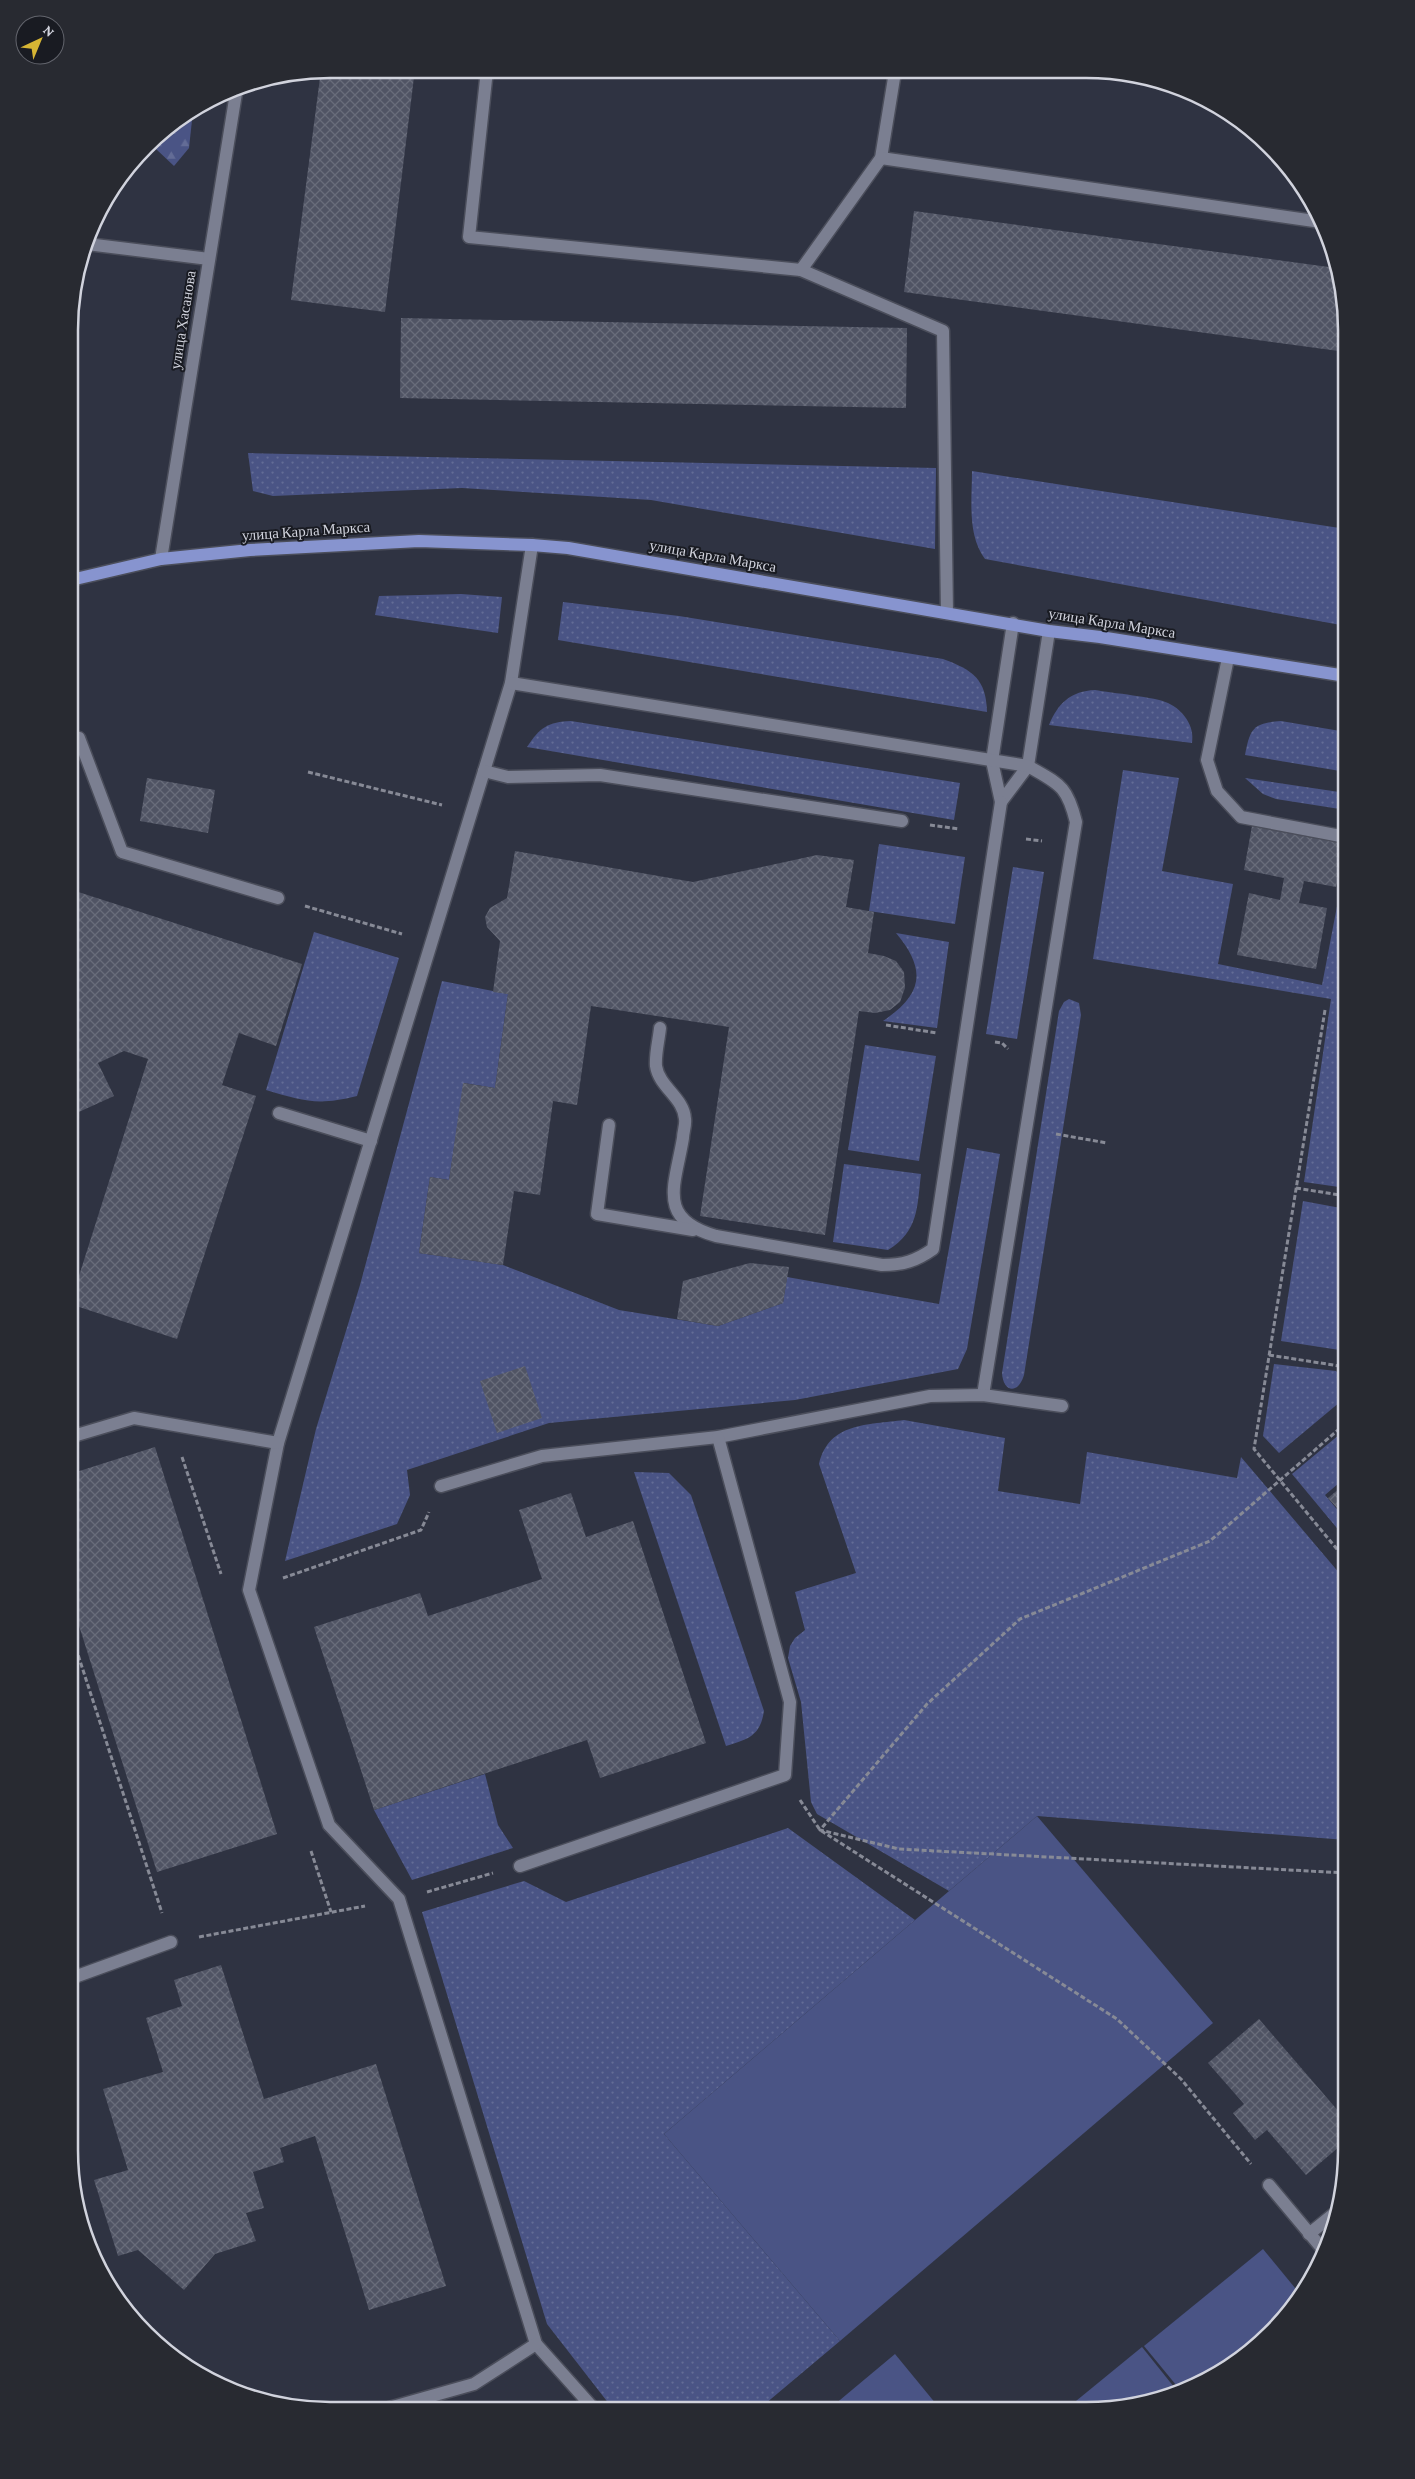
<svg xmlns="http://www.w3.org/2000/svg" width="1415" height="2479" font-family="'Crimson Pro',serif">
<defs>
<pattern id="grass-dots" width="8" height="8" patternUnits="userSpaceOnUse" patternTransform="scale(1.25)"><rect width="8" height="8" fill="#4a5485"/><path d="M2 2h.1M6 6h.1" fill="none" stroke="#636c96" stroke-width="1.8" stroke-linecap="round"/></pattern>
<pattern id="forest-firs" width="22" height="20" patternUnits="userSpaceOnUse" patternTransform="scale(1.25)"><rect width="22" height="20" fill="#4a5485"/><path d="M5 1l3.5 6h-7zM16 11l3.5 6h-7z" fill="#636c96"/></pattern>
<pattern id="building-cross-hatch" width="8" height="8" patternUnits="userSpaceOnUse" patternTransform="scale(1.25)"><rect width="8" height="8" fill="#505464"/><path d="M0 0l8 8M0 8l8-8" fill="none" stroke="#686c7a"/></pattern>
</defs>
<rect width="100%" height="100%" fill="#2f3342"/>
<g fill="url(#grass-dots)">
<path d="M248,453L936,468L935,549L651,500L462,488L273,496L253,491Z"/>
<path d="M972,471L1346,529V626L985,559C967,535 972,500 972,471Z"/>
<path d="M461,594L502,597L498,633L375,615L379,596Z"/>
<path d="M563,602L679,616L943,659C973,670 986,679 987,712L558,640Z"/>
<path d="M1095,690C1111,693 1156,697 1168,703C1183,710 1195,726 1192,743L1049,725C1058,703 1071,691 1095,690Z"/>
<path d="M571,721L960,783L954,820L527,747C540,727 548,722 571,721Z"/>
<path d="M1281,721L1346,732V772L1245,755C1250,728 1253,723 1281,721Z"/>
<path d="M1123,770L1179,778L1162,871L1233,884L1218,964L1322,985L1338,901L1346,902V1188L1304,1182L1331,999L1093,959Z"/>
<path d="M1245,778L1346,793V810L1276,799L1263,794Z"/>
<path d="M879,844L965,857L955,924L869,911Z"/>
<path d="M1013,867L1044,872L1017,1039L986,1034Z"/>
<path d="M314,932L399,958L357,1096C318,1106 303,1101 266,1090Z"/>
<path d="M896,933L949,942L937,1028L883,1021C923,994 927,970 896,933Z"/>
<path d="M442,981L508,994L495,1088L464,1083L449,1180L430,1177L419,1253L503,1265L619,1310L718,1326L783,1303L787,1277L939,1304L967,1148L1000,1154L967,1349L958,1369L795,1400L549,1423L407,1470L410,1495L397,1524L285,1561L316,1429L360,1285Z"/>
<path d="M1069,999L1079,1003L1081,1015L1024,1375C1018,1395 1003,1392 1002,1373L1059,1011L1064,1002Z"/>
<path d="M865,1045L936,1056L919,1161L848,1150Z"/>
<path d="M844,1164L921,1174C917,1207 919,1231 888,1250L833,1242Z"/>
<path d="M1303,1201L1346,1209V1351L1281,1341Z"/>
<path d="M1274,1364L1336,1371L1346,1381V1397L1279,1453L1263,1436Z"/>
<path d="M904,1420L1005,1438L998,1491L1080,1504L1087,1452L1237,1478L1241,1457L1346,1581V1840L1037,1816L949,1891L817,1814L811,1802L801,1702L788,1658L790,1646L795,1638L805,1630L795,1592L856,1573L819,1464C829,1422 868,1425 904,1420Z"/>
<path d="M1346,1429V1477L1325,1495L1346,1520V1539L1292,1474Z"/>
<path d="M634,1472L669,1473L691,1495L764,1711C760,1736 749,1739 726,1746Z"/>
<path d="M485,1774L498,1825L513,1848L412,1880L374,1810Z"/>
<path d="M788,1828L915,1920L664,2134L840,2341L759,2409H613L547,2324L422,1912L524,1881L566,1902Z"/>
</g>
<path fill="url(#forest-firs)" d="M193,111L189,148L174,166L156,149L157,134Z"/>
<g fill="#4a5485">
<path d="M1037,1816L1213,2023L840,2341L664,2134Z"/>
<path d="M1263,2249L1300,2294L1292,2308L1231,2366L1181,2391L1144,2346Z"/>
<path d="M1142,2347L1178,2392L1170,2396L1086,2410H1065Z"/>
<path d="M895,2354L941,2410H828Z"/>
</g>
<g fill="url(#building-cross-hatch)">
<path d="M330,69H415L385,312L291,300L321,70Z"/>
<path d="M914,211L1336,268L1346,330V352L904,292Z"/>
<path d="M401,318L907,328L906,408L400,398Z"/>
<path d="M147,778L215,790L208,833L140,821Z"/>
<path d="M1254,815L1346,831L1336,887L1304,881L1299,903L1327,908L1316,969L1237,955L1249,893L1280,900L1284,878L1244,870Z"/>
<path d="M515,851L693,882L817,855L854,860L846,907L874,912L868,953L884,956L896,961L904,972L905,988L900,1002L890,1010L875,1013L859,1011L825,1235L700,1216L729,1027L591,1006L577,1105L553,1101L540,1195L514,1191L503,1265L419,1253L430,1177L449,1180L463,1083L495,1088L508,994L493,992L500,941L487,927L485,917L490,908L507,898Z"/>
<path d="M70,886L72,890L302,964L276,1046L239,1033L222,1085L256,1096L177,1339L70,1304L148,1059L124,1051L98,1063L114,1096L70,1116Z"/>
<path d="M750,1263L789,1267L783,1303L718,1326L677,1319L683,1281Z"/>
<path d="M525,1366L542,1418L497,1433L480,1381Z"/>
<path d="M155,1447L277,1834L157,1872L69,1594L70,1474Z"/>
<path d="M1346,1483V1518L1328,1498Z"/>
<path d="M571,1493L586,1537L633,1521L706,1743L600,1778L587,1740L374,1810L314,1627L420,1593L428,1616L542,1579L519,1510Z"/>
<path d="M221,1965L264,2099L376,2064L446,2286L369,2310L315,2136L280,2148L284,2162L253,2172L264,2208L246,2213L256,2241L215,2254L184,2290L138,2250L118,2256L94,2180L128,2170L103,2089L163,2072L146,2018L182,2006L174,1980Z"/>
<path d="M1259,2019L1346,2120V2141L1306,2175L1267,2130L1255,2140L1233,2113L1244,2104L1208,2063Z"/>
</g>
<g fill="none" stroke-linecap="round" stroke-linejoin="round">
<g stroke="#4b4e5b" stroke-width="15">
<g id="lane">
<path d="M487,70L469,237L801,270"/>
<path d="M895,72L881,158L801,270L943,331L947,613"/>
<path d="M881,158L1321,222"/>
<path d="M87,244L209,259"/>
<path d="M532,545L511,683L278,1443L249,1590L329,1825L399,1899L536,2344L594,2409"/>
<path d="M1013,623L992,761L1001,802L1028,766L1049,631"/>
<path d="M1228,658L1207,760L1217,791L1241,817L1346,837"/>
<path d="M511,683L1028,766C1059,784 1067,785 1076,822L983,1395"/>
<path d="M70,740L79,738L122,852L278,898"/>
<path d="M484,771L508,777L600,775L902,821"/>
<path d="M660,1028C659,1039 655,1054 656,1066C659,1087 684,1098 685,1119C686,1125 683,1132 683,1138C675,1186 656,1219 716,1236L882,1265C903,1265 916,1261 933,1249L1001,802"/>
<path d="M279,1113L371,1141"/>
<path d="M609,1125L597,1214L693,1230"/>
<path d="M70,1437L134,1418L278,1443"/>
<path d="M441,1486L542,1456L718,1437L930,1396L983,1395L1062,1406"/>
<path d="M520,1866L785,1775L790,1702L718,1437"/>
<path d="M1269,2185L1325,2252"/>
<path d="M1309,2234L1335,2213"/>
</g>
</g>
<g stroke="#4b4e5b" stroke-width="15">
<g id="street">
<path d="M69,1979L171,1942"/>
<path d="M389,2408L474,2384L536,2344"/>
</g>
</g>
<g stroke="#4b4e5b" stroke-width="15">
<path id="secondary" d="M161,559L237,87"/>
</g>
<g stroke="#4b4e5b" stroke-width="15">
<path id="primary" d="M71,580L161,559L250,550L419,541L532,545L568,548L1049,631L1100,637L1346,676"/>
</g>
<g stroke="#878a96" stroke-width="3" stroke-dasharray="5 2.5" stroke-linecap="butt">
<path d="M308,772L442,805"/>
<path d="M930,825L959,829"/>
<path d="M1026,839L1042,841"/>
<path d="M305,906L402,934"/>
<path d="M1325,1010L1254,1449L1346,1560"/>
<path d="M886,1025L937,1033"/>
<path d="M995,1042L1002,1043L1008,1049"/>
<path d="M1056,1134L1107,1143"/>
<path d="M1296,1188L1346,1196"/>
<path d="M1269,1355L1346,1367"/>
<path d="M182,1457L221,1574"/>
<path d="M283,1578L421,1530L429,1512"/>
<path d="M69,1627L162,1913"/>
<path d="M800,1800L820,1830L1117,2019L1181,2079L1251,2164"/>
<path d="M311,1851L331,1912"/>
<path d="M1346,1873L899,1849L820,1830L927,1704L1020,1619L1210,1541L1346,1423"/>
<path d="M427,1892L493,1873"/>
<path d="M199,1937L365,1906"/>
</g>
<use href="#lane" stroke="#7b7f91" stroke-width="12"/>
<use href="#street" stroke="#7b7f91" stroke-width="12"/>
<use href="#secondary" stroke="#7b7f91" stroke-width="12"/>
<use href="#primary" stroke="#8794cf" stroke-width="12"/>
</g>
<g text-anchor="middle" stroke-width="4" stroke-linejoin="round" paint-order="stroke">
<g font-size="15" fill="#d1d3dd" stroke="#191b22">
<text transform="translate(183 320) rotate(-81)" y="5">улица Хасанова</text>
<text transform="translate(306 531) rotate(-4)" y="5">улица Карла Маркса</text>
<text transform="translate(713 556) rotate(10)" y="5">улица Карла Маркса</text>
<text transform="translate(1112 623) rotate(9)" y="5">улица Карла Маркса</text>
</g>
</g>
<path d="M0 0H1415V2479H0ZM330 78H1086A252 252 0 0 1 1338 330V2150A252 252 0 0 1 1086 2402H330A252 252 0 0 1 78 2150V330A252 252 0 0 1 330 78Z" fill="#282a31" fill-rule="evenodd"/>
<path fill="none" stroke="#d1d3dd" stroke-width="2.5" d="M330 78H1086A252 252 0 0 1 1338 330V2150A252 252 0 0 1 1086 2402H330A252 252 0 0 1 78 2150V330A252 252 0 0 1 330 78Z"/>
<g transform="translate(40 40) rotate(44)"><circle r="24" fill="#191b22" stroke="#63656d"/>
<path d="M0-4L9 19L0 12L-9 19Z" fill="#d6b534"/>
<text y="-8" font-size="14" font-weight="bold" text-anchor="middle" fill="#d1d3dd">N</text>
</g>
</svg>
